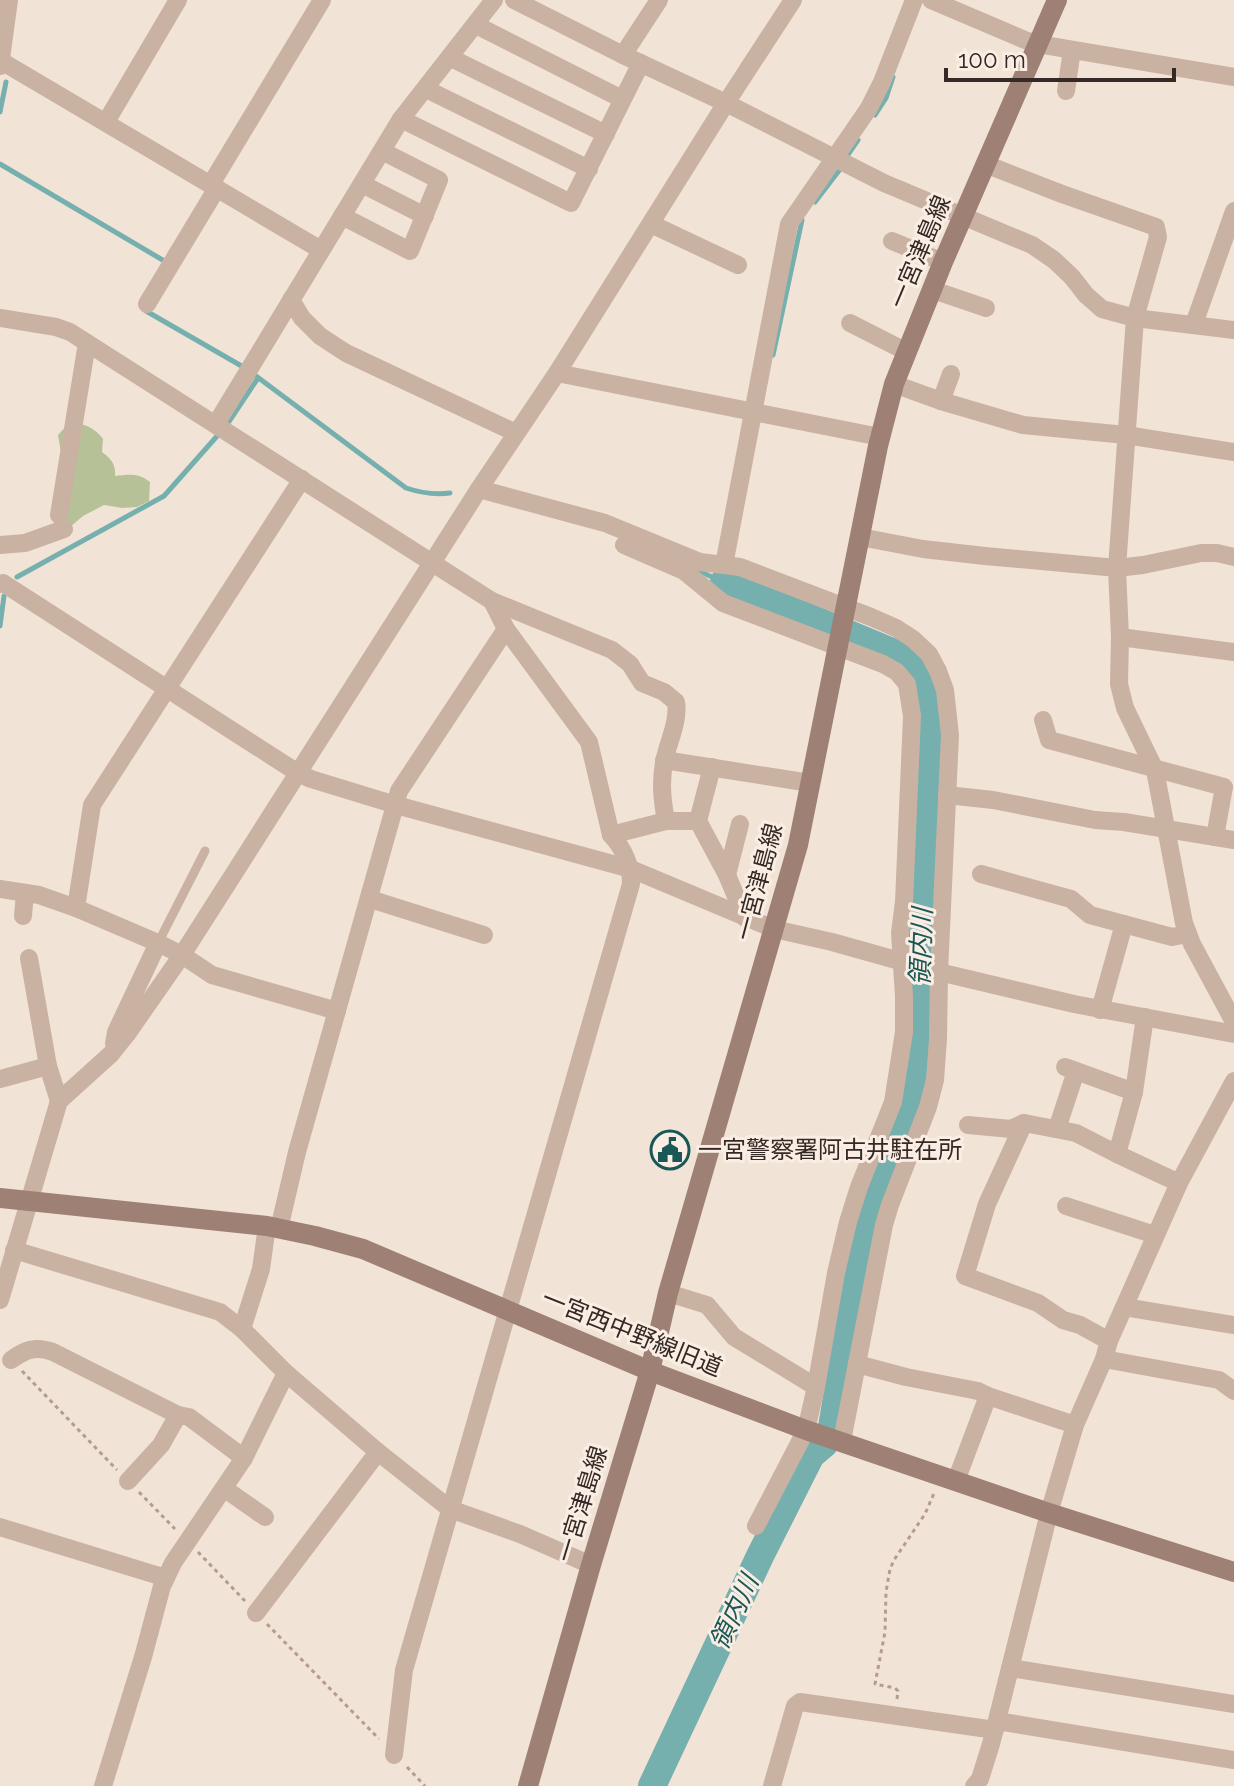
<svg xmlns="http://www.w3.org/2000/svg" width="1234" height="1786" font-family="Raleway,'Noto Sans JP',sans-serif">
<rect width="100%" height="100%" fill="#f2e3d7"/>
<path fill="#b6c197" d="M69,423C84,423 94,427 103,439L102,452C111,459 116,464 115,476C130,474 139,473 150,482L149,501L137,507L122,508L104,505L83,516L70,527L54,522L61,453L58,435Z"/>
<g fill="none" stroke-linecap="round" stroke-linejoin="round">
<g stroke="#75b0ae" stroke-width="5">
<path d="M0,112L6,82"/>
<path d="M875,115L886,98L893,77"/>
<path d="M847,156L858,140"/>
<path d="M0,164L166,262L165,264"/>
<path d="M815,202L841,168"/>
<path d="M146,311L245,368"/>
<path d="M773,355L802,220"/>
<path d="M256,376L406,488C421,493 434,495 450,493"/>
<path d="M226,426L258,378"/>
<path d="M696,570L724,582L727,570"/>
<path d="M17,577L164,496L218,435"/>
<path d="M0,626L4,596"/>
</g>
<g stroke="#75b0ae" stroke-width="28">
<path d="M724,582L899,655C922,678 927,689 931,721L916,1079L895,1139L867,1210L836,1367L838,1391L832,1427"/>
<path d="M652,1786L760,1556L811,1455L824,1444"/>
</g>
<g stroke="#b69c8d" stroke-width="3" stroke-dasharray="4 4" stroke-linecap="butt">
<path d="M22,1371L117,1470"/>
<path d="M139,1492L175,1529"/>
<path d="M198,1552L245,1601"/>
<path d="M267,1624L379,1739"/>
<path d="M897,1699L898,1691L895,1688L875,1684L885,1632L886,1592L890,1569L894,1560L925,1514L935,1491"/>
<path d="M407,1767L425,1786"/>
</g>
<path stroke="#cab2a3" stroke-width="9" d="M158,943L205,851"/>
<g stroke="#cab2a3" stroke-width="18">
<path d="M514,0L623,55L726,103L884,183L1032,245L1054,260L1072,277L1086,295L1102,309L1135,318L1234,330"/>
<path d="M931,0L1025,40L1038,44L1234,77"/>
<path d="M476,25L622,99"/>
<path d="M623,55L659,0"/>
<path d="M451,58L606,134"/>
<path d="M1,61L321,250"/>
<path d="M0,66L9,0"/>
<path d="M426,89L589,169"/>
<path d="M1066,91L1072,50"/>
<path d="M401,119L571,203L641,63"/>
<path d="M106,122L178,0"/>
<path d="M985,164L1062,194L1156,227L1158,237L1135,318L1117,568L1120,637L1119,684L1125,708L1155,770L1184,923L1192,944L1234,1022"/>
<path d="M211,184L322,0"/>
<path d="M362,184L425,216"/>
<path d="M342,216L410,251L439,180L382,151"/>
<path d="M651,224L738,265"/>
<path d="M892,241L943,262"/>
<path d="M933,290L986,308"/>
<path d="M291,300L302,318L320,336L346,353L516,433"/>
<path d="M147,304L217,188"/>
<path d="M0,318L56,327L70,332L492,601L506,629L399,791L297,1152L279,1229"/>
<path d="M850,323L907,352"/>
<path d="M1194,324L1234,211"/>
<path d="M557,373L880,437"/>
<path d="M894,384L941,401L1023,425L1126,435L1234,452"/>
<path d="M941,401L951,374"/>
<path d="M216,424L401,119L494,0"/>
<path d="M479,489L605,523L700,562L740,567L871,617L896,628L913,639L929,654L938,671L945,690L950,735L939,972L938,1039L935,1080L928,1107L890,1205L884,1225L842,1441"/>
<path d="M59,515L87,343"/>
<path d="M860,537L923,549L985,556L1117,568L1143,565L1201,553H1217L1234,557"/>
<path d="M0,545L25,543L64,529"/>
<path d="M624,545L684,571L723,603L883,664L897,672L907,684L912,716L904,902L900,933L904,997V1032L893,1102L859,1187L848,1222L836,1273L816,1387L806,1430L756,1526"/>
<path d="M724,565L789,224L869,108L882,82L914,0"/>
<path d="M0,584L3,583L298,773L311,779L396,805L631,869L774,929L832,942L939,972L1074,1004L1234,1034"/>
<path d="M492,601L612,650L630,664L642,683L664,692L676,702C679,721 669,740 665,758C660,780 662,799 666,821"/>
<path d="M1120,637L1234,652"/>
<path d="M1043,720L1049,740L1224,787L1215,837"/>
<path d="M664,760L810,783"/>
<path d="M712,767L698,821L727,875L745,918"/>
<path d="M947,795L993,800L1095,820L1124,822L1234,840"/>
<path d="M611,835L666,821H698"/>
<path d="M981,874L1071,899L1090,915L1172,937L1188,934"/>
<path d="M727,875L740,824"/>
<path d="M0,889L39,895L76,908L158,943L182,955L212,975L337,1011"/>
<path d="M370,899L484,935"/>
<path d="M76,908L92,805L302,479"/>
<path d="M23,916L25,893"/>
<path d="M29,958L48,1066L59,1101"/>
<path d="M1100,1010L1124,924"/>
<path d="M114,1043L116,1032L158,943"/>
<path d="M1065,1067L1134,1092"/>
<path d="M0,1079L48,1066"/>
<path d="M968,1125L1011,1129L1024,1123"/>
<path d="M1057,1129L1076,1071"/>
<path d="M1117,1154L1134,1092L1145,1017"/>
<path d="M1066,1206L1155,1235"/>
<path d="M14,1250L220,1312L242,1329L286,1373L378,1452L450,1509L520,1534L591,1565"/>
<path d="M668,1293L707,1305L734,1337L816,1387"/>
<path d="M0,1300L59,1101L111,1054L127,1034L182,955L479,489L557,373L726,103L793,0"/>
<path d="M1124,1307L1234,1325"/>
<path d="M242,1329L261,1269L267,1226"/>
<path d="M1109,1341L1080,1325L1063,1320L1038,1303L965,1276L987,1204L1024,1123L1076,1133L1117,1154L1179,1183"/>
<path d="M1104,1359L1219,1380L1234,1391"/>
<path d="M11,1360C26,1349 36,1346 53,1352L178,1415"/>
<path d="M857,1364L906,1377L978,1391L988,1396"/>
<path d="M128,1481L161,1445L178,1415L189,1417L244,1458"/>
<path d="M956,1481L988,1396L1075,1425"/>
<path d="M225,1489L265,1517"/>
<path d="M0,1527L166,1578"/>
<path d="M256,1613L378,1452"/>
<path d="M1010,1668L1234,1704"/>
<path d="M997,1721L1234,1760"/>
<path d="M394,1755L404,1670L631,884C631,864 624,849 611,835L589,742L506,629"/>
<path d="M103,1786L143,1657L162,1586L173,1563L244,1458L286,1373"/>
<path d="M772,1786L795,1706L800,1702L995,1730"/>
<path d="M974,1786L980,1779L991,1744L1049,1513L1075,1425L1104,1359L1109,1341L1179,1183L1234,1081"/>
</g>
<g stroke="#9e8075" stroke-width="20">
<path d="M0,1198L267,1226L315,1236L363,1249L650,1371L806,1430L1049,1513L1234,1572"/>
<path d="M528,1786L591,1565L650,1371L668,1293L798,845L878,446L894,384L943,262L1057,0"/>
</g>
</g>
<defs>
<g id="civic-ring" transform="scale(2)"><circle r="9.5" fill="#faeee4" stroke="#1a5757" stroke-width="1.5"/><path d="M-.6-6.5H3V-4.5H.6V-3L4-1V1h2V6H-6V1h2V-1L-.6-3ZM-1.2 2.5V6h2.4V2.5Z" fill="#1a5757"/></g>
</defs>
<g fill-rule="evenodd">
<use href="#civic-ring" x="670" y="1150"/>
</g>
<g text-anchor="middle" stroke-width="6" stroke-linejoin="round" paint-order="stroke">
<g font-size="24" fill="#352925" stroke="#faeee4">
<text transform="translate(920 252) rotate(-67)" y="8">一宮津島線</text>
<text transform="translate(759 882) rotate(-75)" y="8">一宮津島線</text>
<text transform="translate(632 1333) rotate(22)" y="8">一宮西中野線旧道</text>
<text transform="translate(582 1504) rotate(-73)" y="8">一宮津島線</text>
</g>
<g font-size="24" fill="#352925" stroke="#faeee4" text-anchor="start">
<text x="698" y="1158">一宮警察署阿古井駐在所</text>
</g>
<g font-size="26" font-style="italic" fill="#1a5757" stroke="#faeee4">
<text transform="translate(921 947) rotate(-88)" y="9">領内川</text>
<text transform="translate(734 1612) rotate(-65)" y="9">領内川</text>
</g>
</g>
<path d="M946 68v12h228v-12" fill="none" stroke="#352925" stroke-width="4"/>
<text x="958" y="68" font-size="24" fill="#352925" stroke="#faeee4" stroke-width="6" paint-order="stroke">100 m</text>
</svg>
